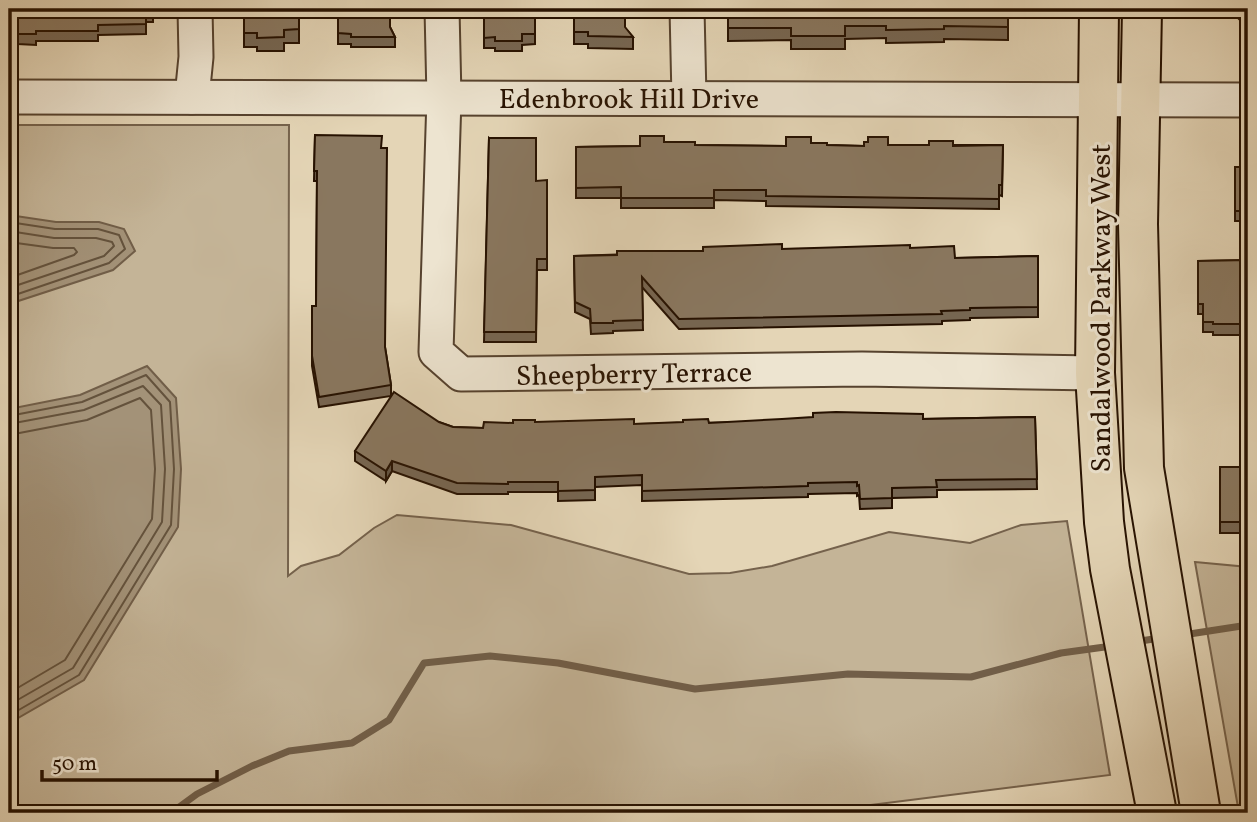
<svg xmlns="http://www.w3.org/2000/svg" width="1257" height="822" font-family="Vollkorn,serif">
<rect width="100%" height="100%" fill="#e4d5b6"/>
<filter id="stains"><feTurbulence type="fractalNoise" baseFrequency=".00286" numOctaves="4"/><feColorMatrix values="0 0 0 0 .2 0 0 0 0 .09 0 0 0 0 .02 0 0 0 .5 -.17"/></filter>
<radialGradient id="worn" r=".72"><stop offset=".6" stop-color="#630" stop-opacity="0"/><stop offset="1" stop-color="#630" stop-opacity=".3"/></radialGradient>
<g fill="#c4b497" stroke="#75624c" stroke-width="2">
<path d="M9,125H289L288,576L301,566L339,555L374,528L397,515L511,525L689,574L730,573L772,566L889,532L970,543L1021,525L1067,521L1110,775L807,813H9Z"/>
<path d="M1195,562L1248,567V813H1239Z"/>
</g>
<g fill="#a39278" stroke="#715e48" stroke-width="2">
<path d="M9,215L56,222H99L124,229L135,251L113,270L9,304Z"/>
<path d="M147,366L176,398L181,469L178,527L84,680L18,718L9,719V560L11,556L9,541V409L80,395Z"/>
</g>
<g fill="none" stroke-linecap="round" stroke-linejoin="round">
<g stroke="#64523c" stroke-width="2">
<path d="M9,222L55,229H98L119,235L125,249L109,263L9,297"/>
<path d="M9,231L54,238H96L112,242L114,246L104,256L9,288"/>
<path d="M9,242L53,248H74L77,252L74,255L9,278"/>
<path d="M9,416L82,402L146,375L170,402L174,469L171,525L79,675L17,711L9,712"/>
<path d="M9,424L84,410L143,386L161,405L165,469L162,522L73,668L14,702L9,703"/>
<path d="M9,435L87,420L140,398L151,410L155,469L152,519L65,660L9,693"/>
</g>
<g stroke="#715e48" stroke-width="7">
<path d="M1183,635L1248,625"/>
<path d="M1134,642L1160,638"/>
<path d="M171,813L197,794L252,766L289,751L352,743L389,720L424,663L490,656L558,663L695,689L848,674L971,677L1061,653L1112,646"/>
</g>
<g stroke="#56422e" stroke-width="37">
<g id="minor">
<path d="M442,9L444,98L436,352L461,374L862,369L1095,373"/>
<path d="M687,9L689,98"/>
<path d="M9,97L1248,100"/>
<path d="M192,97L196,57L195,9"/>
</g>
</g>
<g stroke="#261100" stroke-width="42">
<g id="major">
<path d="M1099,9L1095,373L1104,522L1110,569L1157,813"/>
<path d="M1142,9L1138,224L1144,468L1201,813"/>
</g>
</g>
<use href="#minor" stroke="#ede4d0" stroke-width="33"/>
<use href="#major" stroke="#e4d5b6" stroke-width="38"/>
</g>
<g fill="#766652" stroke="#261100" stroke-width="2">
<path d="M9,9H153V22H146V34L98,35V41H36V45L18,44V42L9,41Z"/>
<path d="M244,9H299V43H284V51H257V47H244Z"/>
<path d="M338,9L390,27L395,37V47H351V44H338Z"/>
<path d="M484,9H535V44L522,45V51H495V48H484Z"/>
<path d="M574,9L625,28L633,37V49L588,48V44H574Z"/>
<path d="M724,9H1008V40L944,39V42L886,43V38L845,39V49H791V40L728,41V17H724Z"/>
<path d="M1229,9H1248V28Z"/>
<path d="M315,135L385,347L391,385V396L319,407L312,366V306H316L317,181H314Z"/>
<path d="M489,138L536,181L547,226V270H537L536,342H484Z"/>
<path d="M664,142L695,145L786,146L811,143L827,145L864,146L888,145H1003L1002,196L999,195V209L766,206V201L714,200V208H621V198H576V147L640,146Z"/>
<path d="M1248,156V221H1235V167H1241Z"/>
<path d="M910,248L955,258L1038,256V317L970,318V320L942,321V324L679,329L642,287L643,330L613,331V333L591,334L590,319L575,312L574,256L782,249Z"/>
<path d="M1248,260V335H1213V332H1203V314H1198V261Z"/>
<path d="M1035,417L1037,489L937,490V497L892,498V508L860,509L859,495L857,496V493L808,494V497L642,501V485L595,487V500L558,501V492H508V494H457L392,471L386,481L355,461V451L439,422L453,427L483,428L535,422L634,424Z"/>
<rect x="1220" y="467" width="28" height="66"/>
</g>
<path fill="#605342" stroke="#261100" stroke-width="2" d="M392,461V471L386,481V471Z"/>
<g fill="#89775f" stroke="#261100" stroke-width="2">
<path d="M9,9H153V12H146V24L98,25V31H36V34H18V31H9Z"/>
<path d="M244,9H299V29L284,30V37L257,38V33H244Z"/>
<path d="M338,9H390V27L395,37H351V34L338,33Z"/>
<path d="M484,9H535V34H522V41H495V37L484,38Z"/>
<path d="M574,9H625V27L633,37L588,36V32H574Z"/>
<path d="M728,9H1008V27L944,26V29L886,30V26H845V36H791V28H728Z"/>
<path d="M315,135L382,136L381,148H387L385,347L391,385L319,397L312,356V306H316L317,171H314Z"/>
<path d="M640,136H664V142H695V145L786,146V137H811V143H827V145L864,146V142H868V137H888V145H929V141H953V146L1003,145L1002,185H999V199L766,196V190H714V198H621V187L576,188V147L640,146Z"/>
<path d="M489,138H536V181L547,180V259H537L536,332H484Z"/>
<path d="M1241,156H1248V211H1235V167H1241Z"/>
<path d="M782,244V249L910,245V248L954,246L955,258L1038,256V307L970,308V310L941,311L942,314L679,319L642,277L643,320L613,321V323H591L590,309L575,302L574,256L617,255V251H703V247Z"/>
<path d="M1248,260V324H1213V322H1203V304H1198V261Z"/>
<path d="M394,392L439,422L453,427L483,428L484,422L513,423V420H535V422L634,419V424L683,422V420L708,419L709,423L782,419L813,417V413L836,412L923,414V419L1035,417L1037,479L936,480L937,487L892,488V498L860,499L859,485L857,486V482L808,483V486L642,491V475L595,477V490L558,491V482H508V484L457,483L392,461L386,471L355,451Z"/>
<rect x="1220" y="467" width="28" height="55"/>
</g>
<g text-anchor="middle" stroke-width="6" stroke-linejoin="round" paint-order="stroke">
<g font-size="28" fill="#261100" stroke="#ede4d0">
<text x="629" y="108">Edenbrook Hill Drive</text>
<text transform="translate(1100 308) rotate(-90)" y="10">Sandalwood Parkway West</text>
<text transform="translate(634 373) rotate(-1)" y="10">Sheepberry Terrace</text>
</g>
</g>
<rect width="1257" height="822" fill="none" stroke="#e4d5b6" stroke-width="35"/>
<rect x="10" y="10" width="1236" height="801" fill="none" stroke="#261100" stroke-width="3.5"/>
<rect x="18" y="18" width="1222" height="787" fill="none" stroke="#261100" stroke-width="2"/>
<path d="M42 770v10h175v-10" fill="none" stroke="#261100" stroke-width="3.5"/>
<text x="52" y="770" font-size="21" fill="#261100" stroke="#ede4d0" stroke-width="5" paint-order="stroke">50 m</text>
<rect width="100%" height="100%" filter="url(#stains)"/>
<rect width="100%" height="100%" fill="url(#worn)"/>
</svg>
